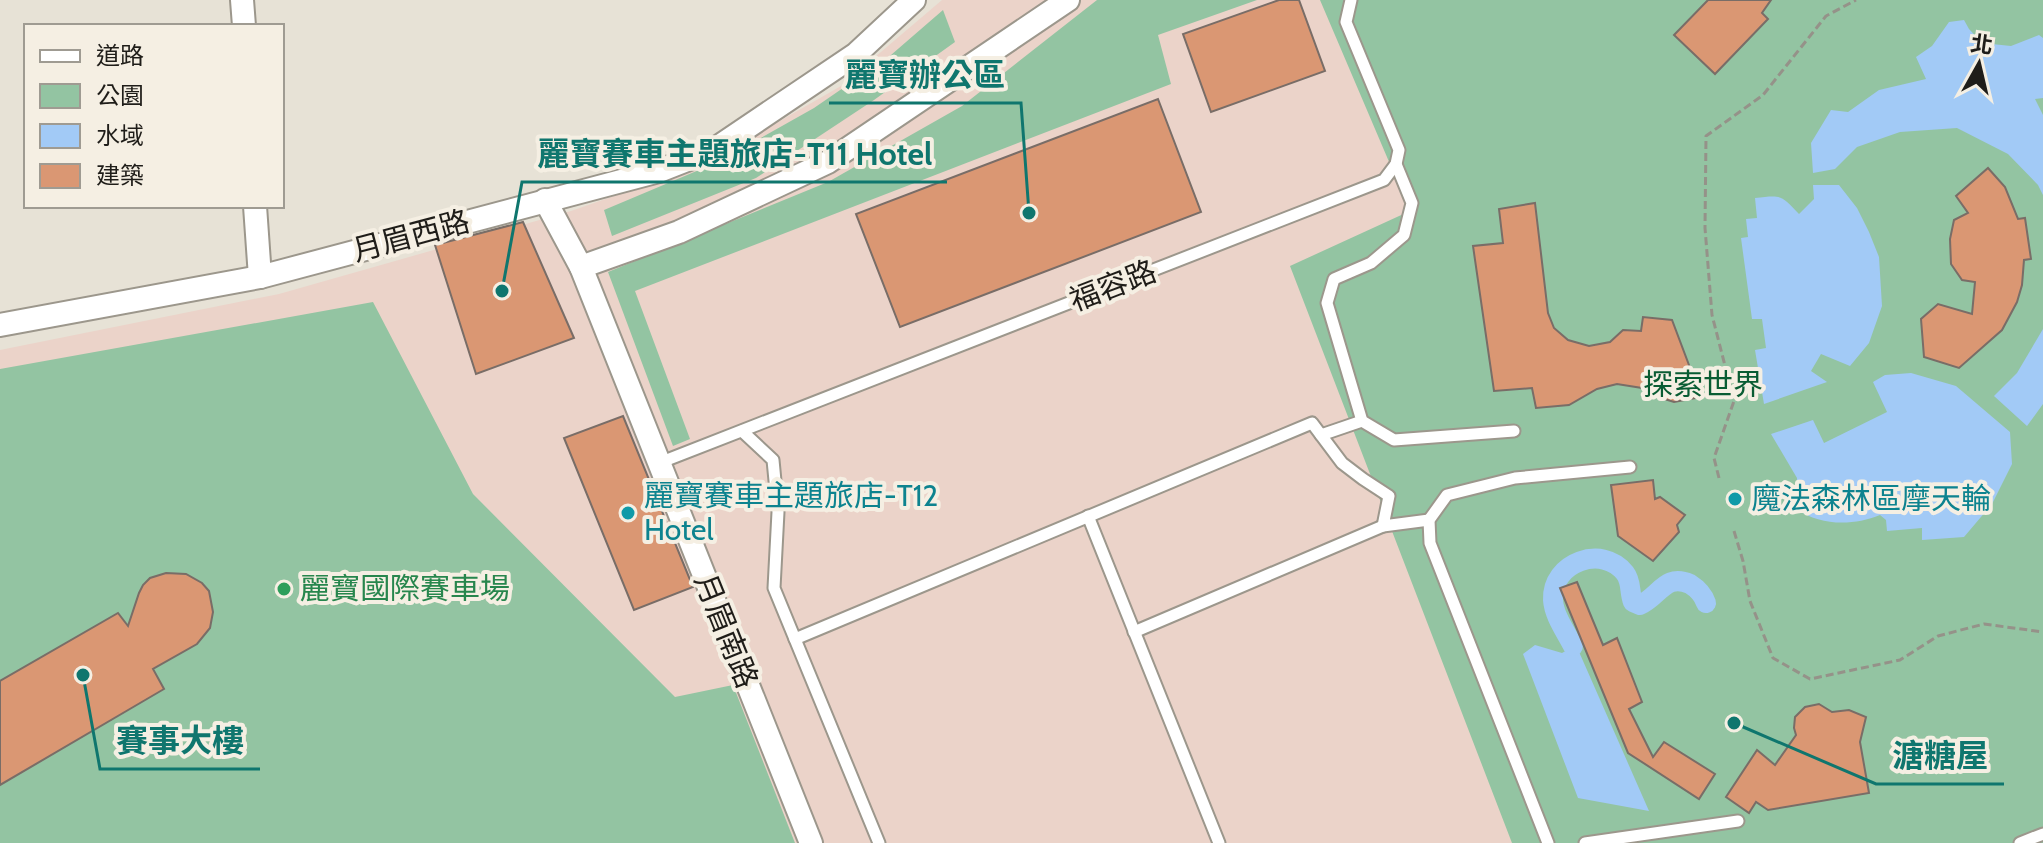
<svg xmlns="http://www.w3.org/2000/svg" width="2043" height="843" font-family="Cabin,'Noto Sans TC',sans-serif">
<rect width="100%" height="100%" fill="#e7e2d6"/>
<path fill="#ebd3c9" d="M942,0H2043V843H0V350L279,294L571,211L703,165L841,86Z"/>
<g fill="#93c4a2">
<path d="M1097,0H1257L1158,35L1171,84L635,291L690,439L673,446L608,272L828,182L962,106Z"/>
<path d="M1320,0H2043V843H1512L1290,266L1410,211Z"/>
<path d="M943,10L955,42L874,100L756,178L612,236L604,210L718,162L814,108L891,55Z"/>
<path d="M373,302L473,494L675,697L733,685L795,843H0V369Z"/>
</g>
<g fill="#a2caf6">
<path d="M1964,20L1969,29L1982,43L2011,46L2039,35L2043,38V98L2035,99L2043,115V195L2038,185L2008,154L1957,128L1900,132L1857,147L1835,169L1813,173L1811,143L1831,110L1848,112L1879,90L1926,79L1916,57L1932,46L1949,22Z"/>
<path d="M1813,185H1839L1857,208L1869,232L1879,257L1882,306L1869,343L1850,366L1821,354L1811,371L1827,382L1764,404L1755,350L1766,348L1762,319H1752L1741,238L1748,237L1746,219L1757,218L1755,198C1782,195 1781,195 1799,214L1814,199Z"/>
<path d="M2043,329V404L2027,426L1994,396L2017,373Z"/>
<path d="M1911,373L1956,386L2010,432L2012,464L1992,504L1964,537L1922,540V528L1887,531L1886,520L1880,515C1853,526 1821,526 1796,509L1797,478L1771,434L1813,420L1824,443L1887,412L1873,382L1885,375Z"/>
<path d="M1535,645L1562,653L1576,645L1649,811L1578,798L1523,654Z"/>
</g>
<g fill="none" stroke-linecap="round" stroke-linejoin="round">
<path stroke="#a2caf6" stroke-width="20" d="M1573,646C1566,632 1554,616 1553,600C1551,562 1603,544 1625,573C1632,582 1629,592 1633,602L1640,605C1660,596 1665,573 1690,584C1698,589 1703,594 1706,603"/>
</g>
<g fill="#da9773" stroke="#796d67" stroke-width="2">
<path d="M1279,0H1299L1325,71L1211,112L1183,34Z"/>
<path d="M1708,0H1771L1762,13L1768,19L1715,74L1674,35Z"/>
<path d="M1158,99L1201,212L900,327L856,214Z"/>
<path d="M1988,168L2005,187L2018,219L2025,218L2031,259L2024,260L2022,285L2017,302L2002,330L1959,368L1924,357L1921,319L1938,304L1972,314L1975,282L1962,280L1951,264L1950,239L1954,220L1968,213L1956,196Z"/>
<path d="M1535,203L1548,313L1554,328L1568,340L1589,346L1610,342L1623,330L1641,331L1643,317L1672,320L1701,397L1674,402L1655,396L1642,388L1617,384L1597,389L1569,405L1536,408L1532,388L1494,391L1473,246L1503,243L1499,209Z"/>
<path d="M523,222L574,338L476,374L435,245Z"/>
<path d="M623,416L693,587L634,610L564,438Z"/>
<path d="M1653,480L1655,499L1660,497L1685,515L1677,525L1679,532L1653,561L1618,536L1611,485Z"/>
<path d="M166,573L186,574L202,583L209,591L213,612L210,628L197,644L153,669L164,689L0,785V681L118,613L128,626L139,593L143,585L150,578Z"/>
<path d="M1577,582L1603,645L1617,638L1642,702L1629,709L1653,757L1664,742L1715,774L1699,799L1628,753L1560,588Z"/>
<path d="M1819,704L1832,712L1849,710L1866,717L1860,742L1869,793L1768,810L1756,802L1749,813L1726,797L1757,750L1775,765L1796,735L1794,728L1795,717L1805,707Z"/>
</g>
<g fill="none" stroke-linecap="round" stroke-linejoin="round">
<g stroke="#9c978c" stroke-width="15">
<g id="lane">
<path d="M1396,164L1412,203L1404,235L1371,263L1334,279L1327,303L1362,421L1394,440L1514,431"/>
<path d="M742,431L773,460L778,512L774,588L879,843"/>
<path d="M1321,435L1362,421"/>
<path d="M659,463L1384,180L1396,164L1399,150L1346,22L1351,0"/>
<path d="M1088,516L1219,843"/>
<path d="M1134,632L1383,526"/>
<path d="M795,639L1312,423L1342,463L1363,479L1389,496L1383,526L1429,520"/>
<path d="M1548,843L1430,543L1429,520L1447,495L1515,478L1630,467"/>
<path d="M1585,843L1738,821"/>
<path d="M2020,843L2043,834"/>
</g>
</g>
<g stroke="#9c978c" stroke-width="26">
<g id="street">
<path d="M242,0L244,26"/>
<path d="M545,200L581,267L811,843"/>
<path d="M255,206L260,277"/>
<path d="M581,267L679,232L828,162L1068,0"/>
<path d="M0,325L260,277L659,171L715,149L856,54L914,0"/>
</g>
</g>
<g stroke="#959289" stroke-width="3" stroke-dasharray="8 4" stroke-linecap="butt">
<path d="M1719,478L1714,458L1734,401L1712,315L1705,228L1706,136L1763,95L1826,16L1856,0"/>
<path d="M1734,531L1743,561L1750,601L1773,658L1810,679L1900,660L1938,636L1984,624L2043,632"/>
</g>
<use href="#lane" stroke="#fff" stroke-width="11"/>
<use href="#street" stroke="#fff" stroke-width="22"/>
</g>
<g fill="#0f9aa8" stroke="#f5efe3" stroke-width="3">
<circle cx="1735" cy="499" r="8"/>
<circle cx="628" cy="513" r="8"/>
</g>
<circle fill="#2e9e5b" stroke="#f5efe3" stroke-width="3" cx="284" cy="589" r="8"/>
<g text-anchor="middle" stroke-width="8" stroke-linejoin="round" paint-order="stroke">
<g font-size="30" fill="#1f1d19" stroke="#f5efe3">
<text transform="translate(411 236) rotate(-15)" y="10">月眉西路</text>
<text transform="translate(1113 286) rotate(-21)" y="10">福容路</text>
<text transform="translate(726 631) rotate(68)" y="10">月眉南路</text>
</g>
<g font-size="30" fill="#095c33" stroke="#f5efe3">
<text x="1703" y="395">探索世界</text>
</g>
<g font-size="30" fill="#0d838f" stroke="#f5efe3" text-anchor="start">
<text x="644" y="506">麗寶賽車主題旅店-T12<tspan x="644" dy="34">Hotel</tspan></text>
<text x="1751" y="509">魔法森林區摩天輪</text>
</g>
<g font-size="30" fill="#27864d" stroke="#f5efe3" text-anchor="start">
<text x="300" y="599">麗寶國際賽車場</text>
</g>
</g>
<path fill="none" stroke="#0f766e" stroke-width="3" d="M1029 213L1021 103H829M502 291L522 182H947M83 675L100 769H260M1734 723L1876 784H2004"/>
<g fill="#0f766e" stroke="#f5efe3" stroke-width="3">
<circle cx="1029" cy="213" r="8"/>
<circle cx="502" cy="291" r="8"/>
<circle cx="83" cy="675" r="8"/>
<circle cx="1734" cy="723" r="8"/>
</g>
<g font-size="32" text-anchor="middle" font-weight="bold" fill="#0f766e" stroke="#f5efe3" stroke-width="8" stroke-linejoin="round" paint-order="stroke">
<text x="925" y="86">麗寶辦公區</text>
<text x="735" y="165">麗寶賽車主題旅店-T11 Hotel</text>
<text x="180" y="752">賽事大樓</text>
<text x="1940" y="767">溏糖屋</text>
</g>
<rect x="24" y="24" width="260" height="184" fill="#f5efe3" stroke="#9f9b92" stroke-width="2"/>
<rect x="40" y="50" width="40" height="12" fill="#ffffff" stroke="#9f9b92" stroke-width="2"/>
<text x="96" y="64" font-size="24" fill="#1f1d19">道路</text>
<rect x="40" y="84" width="40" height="24" fill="#93c4a2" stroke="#9f9b92" stroke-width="2"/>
<text x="96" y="104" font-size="24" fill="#1f1d19">公園</text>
<rect x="40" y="124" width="40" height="24" fill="#a2caf6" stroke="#9f9b92" stroke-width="2"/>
<text x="96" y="144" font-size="24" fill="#1f1d19">水域</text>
<rect x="40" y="164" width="40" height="24" fill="#da9773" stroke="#9f9b92" stroke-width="2"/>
<text x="96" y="184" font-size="24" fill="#1f1d19">建築</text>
<g transform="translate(1979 64) rotate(8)" stroke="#f5efe3" stroke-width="6" paint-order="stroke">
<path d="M0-6L14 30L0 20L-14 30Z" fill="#1f1d19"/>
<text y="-12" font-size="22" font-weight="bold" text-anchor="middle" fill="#1f1d19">北</text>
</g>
</svg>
